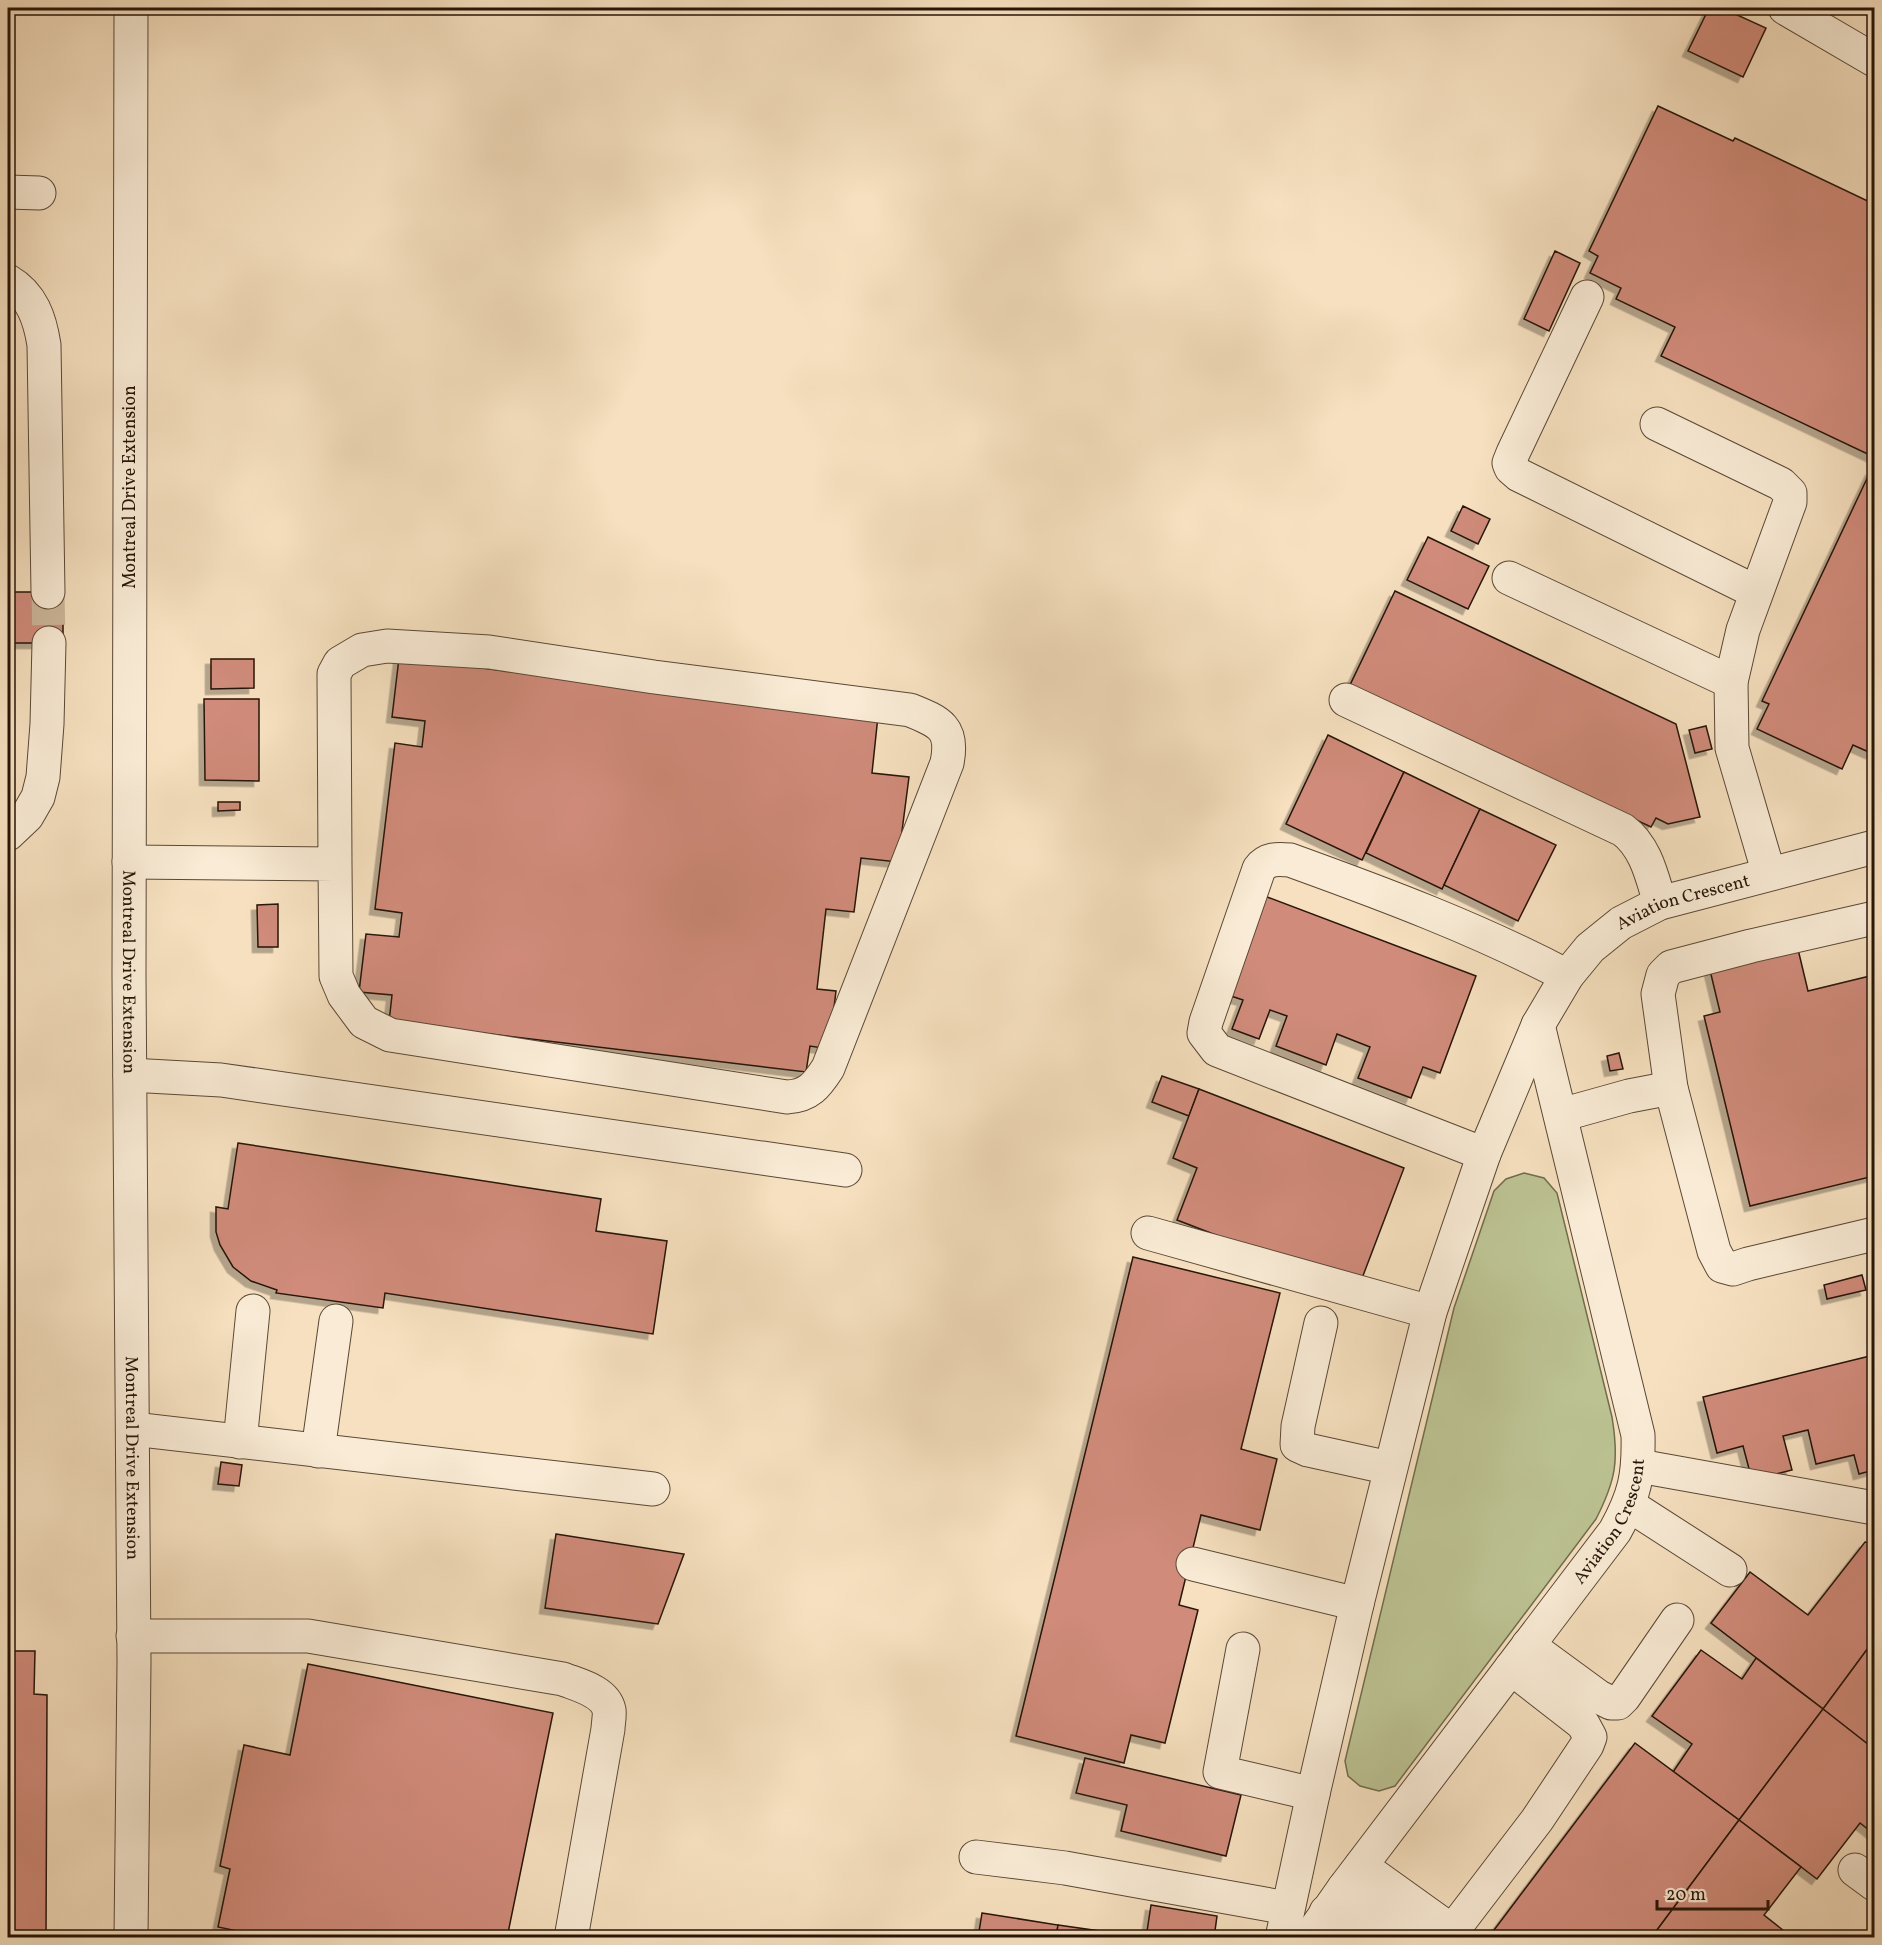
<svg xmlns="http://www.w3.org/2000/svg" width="1882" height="1945" font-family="Vollkorn,serif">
<defs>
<filter id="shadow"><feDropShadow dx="-5.5" dy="5.5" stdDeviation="0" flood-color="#0004"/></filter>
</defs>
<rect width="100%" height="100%" fill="#f6e0bf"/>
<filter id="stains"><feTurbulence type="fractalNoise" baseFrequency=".00333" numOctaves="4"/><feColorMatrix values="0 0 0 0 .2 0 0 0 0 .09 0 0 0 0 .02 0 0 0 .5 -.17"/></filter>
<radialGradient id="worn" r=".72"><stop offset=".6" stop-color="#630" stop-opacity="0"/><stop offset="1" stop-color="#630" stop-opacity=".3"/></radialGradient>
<path fill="#bcc292" stroke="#716c4d" stroke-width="1.5" d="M1524,1173L1544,1178L1557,1193L1612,1417C1619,1460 1616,1480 1596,1519L1395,1786L1379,1791L1360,1786L1348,1776L1345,1761L1454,1308L1494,1191L1506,1179Z"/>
<g fill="#d08b7a" stroke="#261508" stroke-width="1.5" filter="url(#shadow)">
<path d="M1709,8H1722L1766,28L1743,77L1688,51Z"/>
<path d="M1658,106L1733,141L1735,138L1874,204V457L1661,356L1675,327L1616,299L1621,288L1590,273L1598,256L1589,251Z"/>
<path d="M1555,251L1580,263L1549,331L1524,319Z"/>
<path d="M1871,470L1874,472V749L1871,753L1853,745L1842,769L1757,729L1769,704L1762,701Z"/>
<path d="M1463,506L1490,519L1478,544L1451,531Z"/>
<path d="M1428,537L1489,566L1468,609L1407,580Z"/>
<path d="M1395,591L1676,724L1700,817L1668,824L1656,818L1651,827L1350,685Z"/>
<rect x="8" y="592" width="55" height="51"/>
<path d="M399,658L878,716L872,773L909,777L898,862L861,858L854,912L826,909L817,989L836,991L829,1049L810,1046L806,1072L389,1022L392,995L359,992L366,934L399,937L402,913L375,909L395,743L422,747L425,721L392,717Z"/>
<path d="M211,659H254V688L211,689Z"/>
<path d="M204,699H259V781L205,780Z"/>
<path d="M1706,726L1712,749L1695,753L1689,730Z"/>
<path d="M1328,735L1404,772L1362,860L1286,824Z"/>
<path d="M1404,772L1480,809L1442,889L1366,853Z"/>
<path d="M218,802H240V810L218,811Z"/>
<path d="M1480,809L1556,845L1518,921L1444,885Z"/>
<path d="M1262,895L1476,976L1440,1073L1423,1067L1411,1098L1358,1078L1370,1047L1337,1034L1326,1065L1276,1046L1287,1016L1270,1010L1259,1039L1232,1029L1243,1000L1225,994Z"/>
<path d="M278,904V947H258L257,905Z"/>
<path d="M1797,945L1808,991L1874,975V1176L1750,1206L1704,1016L1720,1012L1709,966Z"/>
<path d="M1619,1053L1623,1069L1610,1071L1607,1056Z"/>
<path d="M1162,1076L1199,1089L1189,1116L1152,1102Z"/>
<path d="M1199,1089L1404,1168L1361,1281L1309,1271L1177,1220L1197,1168L1173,1158Z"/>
<path d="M238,1143L601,1199L596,1231L667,1241L653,1334L385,1293L383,1308L276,1293L277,1290L251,1281L233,1267L220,1245L216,1232V1207L228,1209Z"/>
<path d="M1133,1257L1280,1293L1241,1449L1277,1459L1260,1530L1201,1515L1179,1605L1198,1610L1165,1743L1131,1735L1124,1763L1016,1736Z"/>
<path d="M1862,1275L1866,1290L1827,1299L1824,1285Z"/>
<path d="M1874,1355V1470L1859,1474L1854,1455L1816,1464L1808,1430L1783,1436L1792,1470L1752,1480L1743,1446L1717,1453L1703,1397Z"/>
<path d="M221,1462L242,1465L239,1486L218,1484Z"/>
<path d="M556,1534L684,1554L658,1624L545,1608Z"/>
<path d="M1865,1542L1874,1544V1640L1823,1709L1711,1623L1750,1572L1808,1615Z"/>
<path d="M1874,1640V1749L1823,1709Z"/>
<path d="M1701,1650L1742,1679L1756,1658L1823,1709L1739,1820L1673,1772L1692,1744L1652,1716Z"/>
<path d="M8,1651H35L34,1694L47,1695L46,1938H8Z"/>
<path d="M308,1664L553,1713L507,1938H257V1935L218,1927L230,1869L220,1866L244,1745L290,1755Z"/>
<path d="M1823,1709L1874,1749V1834L1860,1823L1817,1879L1739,1820Z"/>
<path d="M1635,1743L1739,1820L1651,1938H1488Z"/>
<path d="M1085,1758L1241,1795L1226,1856L1121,1831L1127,1805L1076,1793Z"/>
<path d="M1739,1820L1801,1867L1764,1915L1793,1938H1651Z"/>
<path d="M1151,1905L1217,1916L1214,1938H1146Z"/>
<path d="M982,1913L1058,1925L1056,1938H978Z"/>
<path d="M1058,1925L1135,1936V1938H1056Z"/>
</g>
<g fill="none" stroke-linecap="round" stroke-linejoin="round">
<path stroke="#ccb79a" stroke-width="33" stroke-dasharray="33 16" stroke-linecap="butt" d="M48,592L49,643"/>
<g stroke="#5a4836" stroke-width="35">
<g id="minor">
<path id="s1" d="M131,8L129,976L134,1662L131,1938"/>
<path d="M1785,8L1874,60"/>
<path d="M8,192L39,193"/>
<path d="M8,281C32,295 40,319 44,345L48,592"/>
<path d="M1587,297L1513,453L1509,463L1511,468L1519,475L1756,592"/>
<path d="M1657,424L1781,484L1790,493V502L1743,630L1731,682L1732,748L1769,874"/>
<path d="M1509,578L1731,682"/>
<path d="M1346,700L1623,830C1646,847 1652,877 1660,903"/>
<path d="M8,834L27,816L38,797L43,777L47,724L49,643"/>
<path d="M129,862L335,864L334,674L340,663L362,650L387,646L489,652L654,677L910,710C940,722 954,728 947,763L828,1068C817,1085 809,1096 787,1097L390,1035L364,1022L344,995L336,976L335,864"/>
<path d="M1874,918L1751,946L1671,967L1663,975L1658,994L1671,1088L1714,1251L1722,1266L1733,1269L1748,1264L1874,1234"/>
<path d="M130,1075L221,1080L845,1170"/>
<path d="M1561,1115L1629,1096L1671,1088"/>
<path d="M1484,1154L1217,1050L1204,1033L1206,1022L1259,869C1267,858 1278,859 1290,860C1384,894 1478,929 1567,976"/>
<path d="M1148,1233L1430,1312"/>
<path d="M1321,1323L1298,1426L1297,1445L1308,1450L1390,1468"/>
<path d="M133,1429L653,1489"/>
<path d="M240,1442L253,1311"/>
<path d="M318,1451L336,1321"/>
<path d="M1639,1466L1874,1508"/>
<path d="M1629,1505L1730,1570"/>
<path d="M1193,1564L1357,1604"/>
<path d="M133,1636H308L563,1679C578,1685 605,1691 609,1710C610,1716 608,1724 608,1729L571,1938"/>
<path d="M1528,1645L1599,1697L1611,1703H1618L1624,1697L1677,1620"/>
<path d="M1243,1649L1220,1772L1313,1794"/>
<path d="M976,1857L1065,1868L1287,1908"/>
<path d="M1361,1866L1442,1924C1450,1927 1453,1926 1460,1921L1537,1820L1587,1745L1590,1737L1583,1724L1511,1668"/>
<path d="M1855,1870L1874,1884"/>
<path d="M1344,1888L1410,1938"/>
<path d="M1326,1912L1359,1938"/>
<path id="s2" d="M1282,1938L1313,1794L1357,1604L1430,1312L1484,1154L1538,1025L1567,976L1590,948L1621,923L1660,903L1874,847"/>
<path id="s3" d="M1309,1938L1344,1888L1615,1531C1635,1495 1639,1475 1638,1435L1538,1025"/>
</g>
</g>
<use href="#minor" stroke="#f9ebd5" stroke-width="33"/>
</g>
<g text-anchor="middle" stroke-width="4.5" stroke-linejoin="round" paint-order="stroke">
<g font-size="18" fill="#261508" stroke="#f9ebd5">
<text transform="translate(129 487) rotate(-90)" y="6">Montreal Drive Extension</text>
<text dy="6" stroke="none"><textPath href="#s2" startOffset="1149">Aviation Crescent</textPath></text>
<text dy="6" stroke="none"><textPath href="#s1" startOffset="964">Montreal Drive Extension</textPath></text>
<text dy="6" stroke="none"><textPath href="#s1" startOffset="1450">Montreal Drive Extension</textPath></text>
<text dy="6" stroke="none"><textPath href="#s3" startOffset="516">Aviation Crescent</textPath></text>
</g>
</g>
<rect width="1882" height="1945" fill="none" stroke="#f6e0bf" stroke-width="30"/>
<rect x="9" y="9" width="1864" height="1927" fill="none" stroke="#261508" stroke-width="3"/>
<rect x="15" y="15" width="1852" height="1915" fill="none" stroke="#261508" stroke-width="1.5"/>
<path d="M1657 1900v9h111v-9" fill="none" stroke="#261508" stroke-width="3"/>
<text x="1666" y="1900" font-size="18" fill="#261508" stroke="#f9ebd5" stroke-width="4.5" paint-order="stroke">20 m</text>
<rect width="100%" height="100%" filter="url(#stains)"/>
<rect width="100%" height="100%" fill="url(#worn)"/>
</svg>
